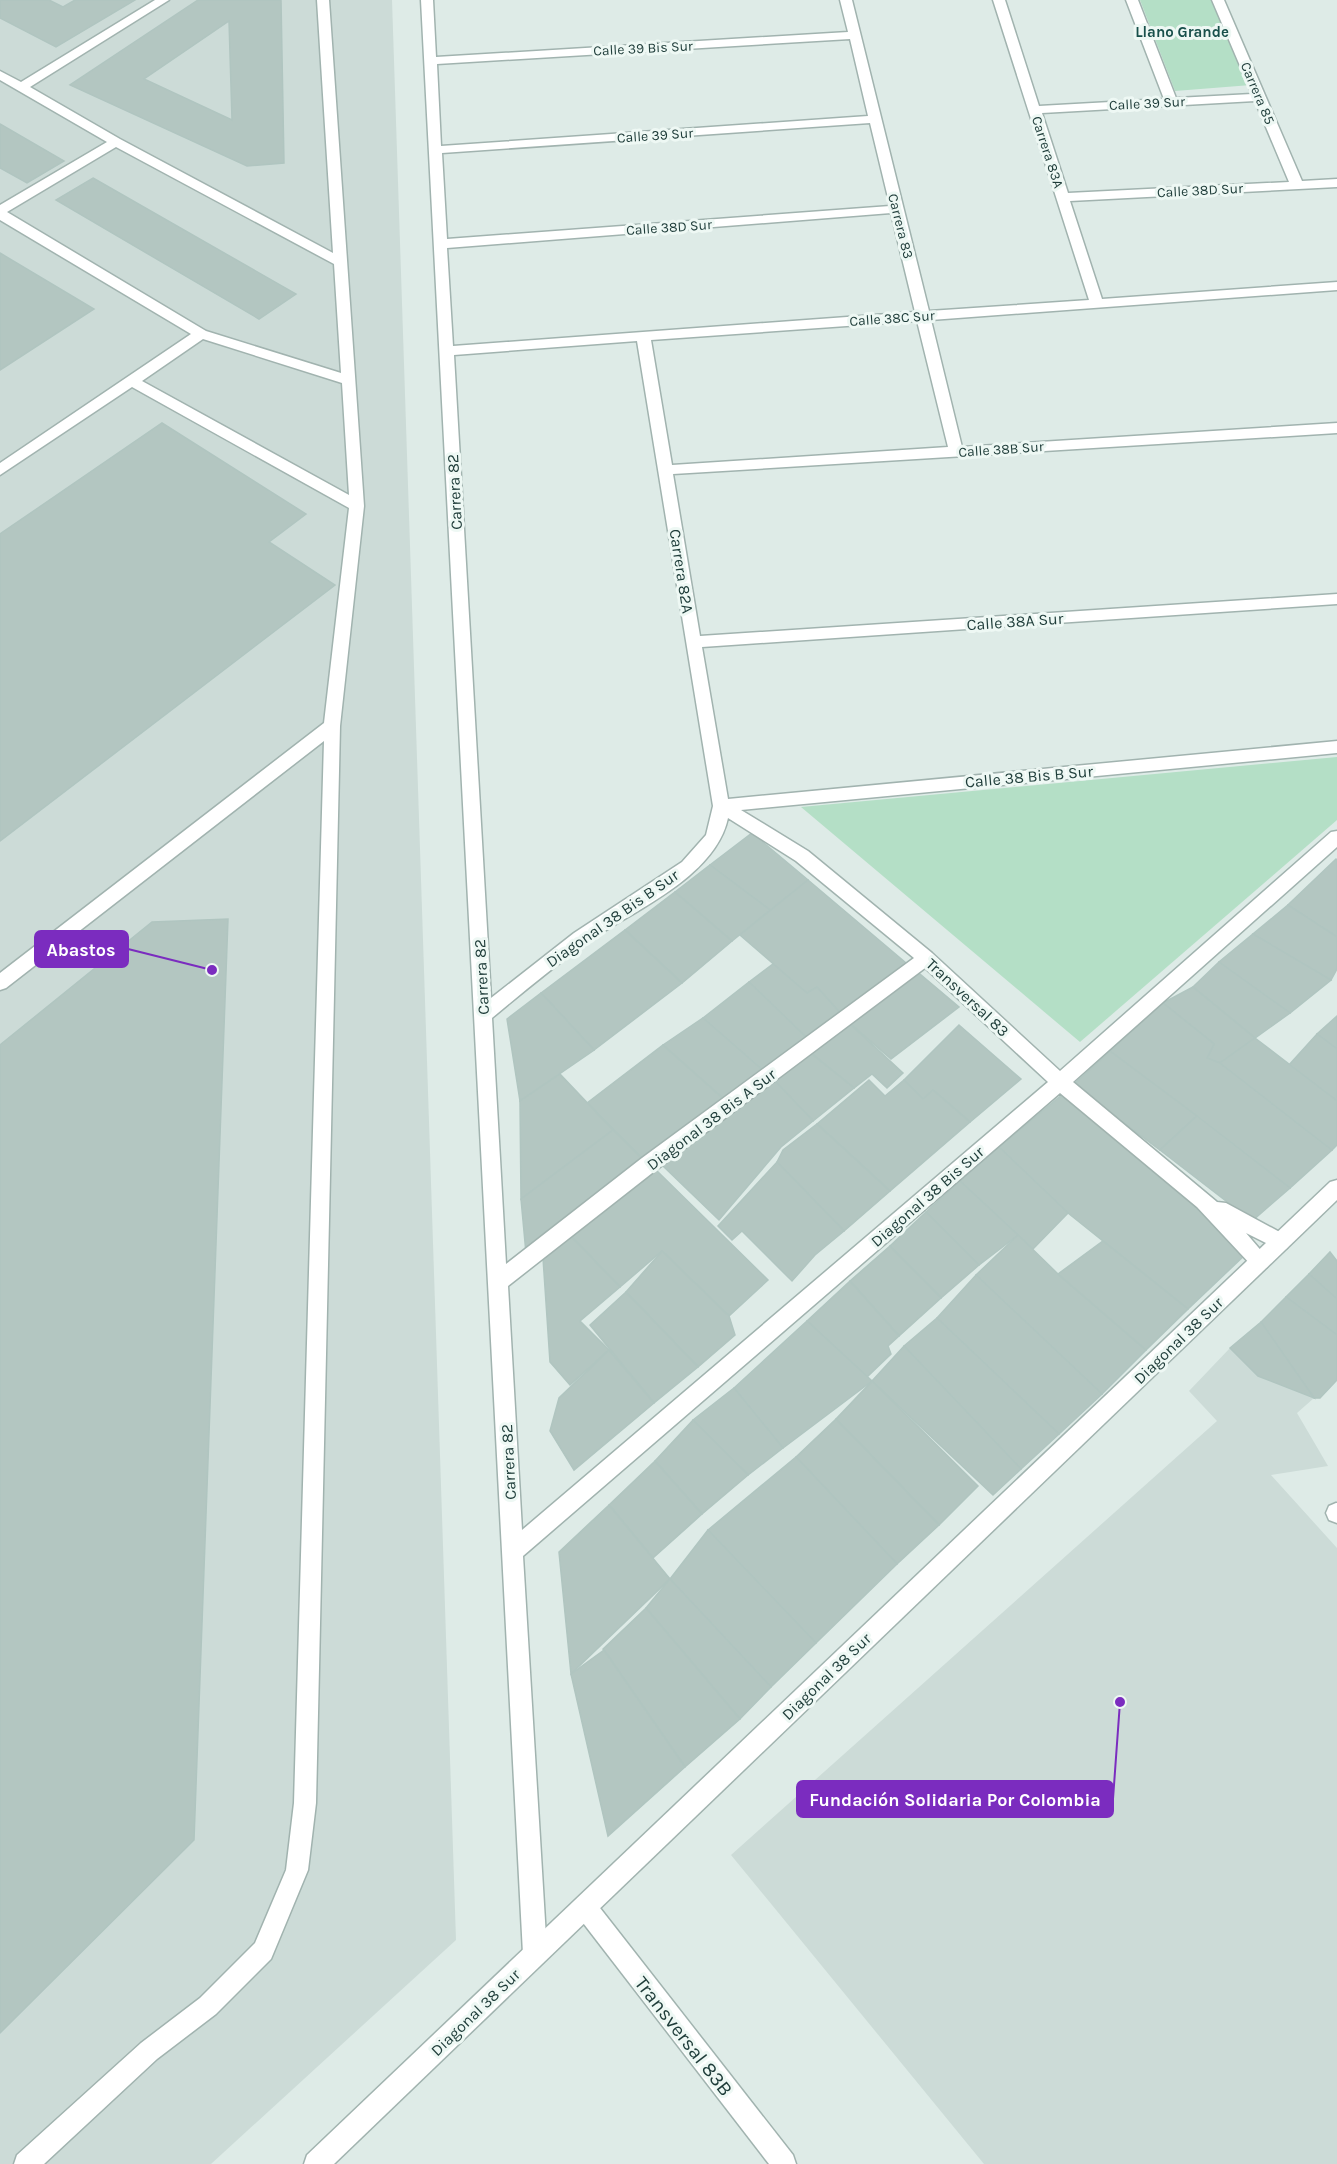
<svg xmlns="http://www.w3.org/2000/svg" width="1337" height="2164" font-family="Karla,sans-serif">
<rect width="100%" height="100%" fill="#deebe7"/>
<g fill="#ccdbd7">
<path d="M0,0H392L456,1940L211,2164H0Z"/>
<path d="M1230,1348L1258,1376L1314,1398L1297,1413L1328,1466L1271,1475L1337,1548V2164H984L731,1855L1217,1421L1189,1391Z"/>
</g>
<g fill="#b4dfc6">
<path d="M1140,0H1215L1251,85L1175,91Z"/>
<path d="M1337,757V820L1080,1042L801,807Z"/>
</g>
<g fill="#b3c6c1" stroke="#b0c5c0" stroke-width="1.5" fill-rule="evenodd">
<path d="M0,0H49L63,7L75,0H135L56,47L0,18Z"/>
<path d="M198,0H281L284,163L247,166L70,85ZM229,21L232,120L144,79Z"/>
<path d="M0,124L64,161L27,183L0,168Z"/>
<path d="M93,178L296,294L259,319L56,200Z"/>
<path d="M0,253L94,309L0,370Z"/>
<path d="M162,423L306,514L269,542L335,585L0,841V534Z"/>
<path d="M752,833L808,880L770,910L710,865Z"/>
<path d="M1336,859L1337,860V937L1288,905Z"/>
<path d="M710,865L770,910L732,941L675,892Z"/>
<path d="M808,880L906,963L842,1015L817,987L807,993L740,935Z"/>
<path d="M675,892L732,941L682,983L625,930Z"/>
<path d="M1288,905L1337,937V969L1331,980L1253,934Z"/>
<path d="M228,919L194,1840L0,2033V1045L152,922Z"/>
<path d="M625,930L682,983L594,1050L541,993Z"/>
<path d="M1253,934L1331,980L1290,1013L1219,962Z"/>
<path d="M1219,962L1290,1013L1255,1038L1193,987Z"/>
<path d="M773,964L807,993L817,987L842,1015L809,1040L749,982Z"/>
<path d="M914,969L959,1007L891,1059L847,1021Z"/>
<path d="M749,982L809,1040L766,1073L703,1018Z"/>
<path d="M1193,987L1255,1038L1220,1063L1207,1058L1214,1044L1163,1003Z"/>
<path d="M541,993L594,1050L520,1101L507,1019Z"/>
<path d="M1163,1003L1214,1044L1207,1058L1220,1063L1332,1150L1290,1188L1110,1051Z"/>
<path d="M1337,1016V1049L1317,1034Z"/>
<path d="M703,1018L766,1073L727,1102L663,1045Z"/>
<path d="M847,1021L903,1073L887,1088L872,1074L854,1088L807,1050Z"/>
<path d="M959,1025L1021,1079L970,1122L933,1090L923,1099L904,1080Z"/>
<path d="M1317,1034L1337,1049V1101L1289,1065Z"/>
<path d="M1255,1038L1337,1101V1145L1332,1150L1220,1063Z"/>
<path d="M663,1045L727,1102L643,1159L587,1103Z"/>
<path d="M807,1050L854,1088L813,1121L772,1078Z"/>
<path d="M1110,1051L1197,1116L1160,1150L1073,1085Z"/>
<path d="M560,1074L613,1130L521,1199L520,1101Z"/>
<path d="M772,1078L813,1121L781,1147L719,1220L661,1164Z"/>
<path d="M869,1080L885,1096L904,1080L923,1099L933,1090L970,1122L890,1191L817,1124Z"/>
<path d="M1063,1094L1248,1252L1188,1309L1068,1213L999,1147Z"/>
<path d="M1197,1116L1290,1188L1252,1221L1160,1150Z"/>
<path d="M817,1124L890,1191L844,1231L777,1162L783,1150Z"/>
<path d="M613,1130L643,1159L526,1253L521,1199Z"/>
<path d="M999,1147L1068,1213L1033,1249L960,1181Z"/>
<path d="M777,1162L844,1231L815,1255L792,1281L742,1231L732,1240L718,1226Z"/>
<path d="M655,1169L768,1280L729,1316L662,1251L620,1287L568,1233Z"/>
<path d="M960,1181L1018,1235L979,1265L926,1212Z"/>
<path d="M926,1212L979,1265L941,1298L890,1246Z"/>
<path d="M568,1233L620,1287L580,1321L609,1350L570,1385L550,1362L543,1258Z"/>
<path d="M1018,1235L1058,1274L1146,1350L1102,1394L976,1275Z"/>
<path d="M1103,1241L1188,1309L1146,1350L1058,1274Z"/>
<path d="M890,1246L941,1298L899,1336L850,1281Z"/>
<path d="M662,1251L729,1316L735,1335L698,1367L626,1292Z"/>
<path d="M1330,1252L1337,1261V1299L1309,1274Z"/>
<path d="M1309,1274L1337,1299V1335L1286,1297Z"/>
<path d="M976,1275L1102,1394L1059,1434L937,1318Z"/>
<path d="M850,1281L899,1336L888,1346L891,1354L867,1377L807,1321Z"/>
<path d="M626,1292L698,1367L654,1403L590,1325Z"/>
<path d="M1286,1297L1337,1335V1380L1320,1398H1314L1261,1322Z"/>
<path d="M937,1318L1059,1434L1021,1469L904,1346Z"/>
<path d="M807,1321L872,1381L783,1448L734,1388Z"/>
<path d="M1261,1322L1314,1398L1258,1376L1230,1348Z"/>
<path d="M904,1346L1021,1469L993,1495L872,1381Z"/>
<path d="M609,1350L654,1403L574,1470L550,1431L559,1398Z"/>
<path d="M872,1381L978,1486L939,1525L836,1419Z"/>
<path d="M734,1388L783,1448L748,1475L693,1420Z"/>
<path d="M836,1419L939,1525L897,1564L796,1457Z"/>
<path d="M693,1420L748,1475L702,1514L655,1461Z"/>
<path d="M796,1457L897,1564L816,1643L708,1530Z"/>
<path d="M655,1461L702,1514L653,1558L609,1505Z"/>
<path d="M609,1505L670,1579L571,1674L559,1552Z"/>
<path d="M708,1530L816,1643L771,1687L670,1579Z"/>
<path d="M670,1579L771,1687L740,1719L646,1608Z"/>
<path d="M646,1608L740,1719L685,1767L603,1649Z"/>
<path d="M604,1650L685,1767L608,1836L571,1674Z"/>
</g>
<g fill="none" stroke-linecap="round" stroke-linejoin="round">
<g stroke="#a1b3af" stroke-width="3">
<path id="service" d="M155,0H169L30,87L120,139L333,253L317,0H329L364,506L340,726L316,1803L308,1870L271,1959L216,2014L157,2059L44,2164H14L17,2155L141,2043L200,1998L255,1943L286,1870L294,1803L324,741L6,988L0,990V973L324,723L349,508L132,387L0,475V463L191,334L0,220V205L107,142L0,80V71L21,82ZM116,147L334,264L341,373L206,331L7,212ZM203,339L342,383L349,495L142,381Z"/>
</g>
<g stroke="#a1b3af" stroke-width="3">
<g id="minor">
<path d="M421,0H433L436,57L848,32L840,0H852L929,311L1089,300L993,0H1005L1039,106L1164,99L1126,0H1138L1176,98L1252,94L1212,0H1224L1302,181L1337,179V187L1070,201L1102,299L1337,282V290L931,320L962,447L1337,423V433L673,474L700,636L1337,594V604L702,647L728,799L1337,741V753L741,810L808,851L932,953L1060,1071L1331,832L1337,831V847L1073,1082L1217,1202L1226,1203L1287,1236L1289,1242L1287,1248L1280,1250L1246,1233L1270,1261L1267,1267L1260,1270L1253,1267L1197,1207L1060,1093L523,1556L547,1954L543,1962L535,1966L527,1962L523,1954ZM850,39L868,116L441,146L437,64ZM1255,101L1289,182L1068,193L1042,113ZM870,123L890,206L447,239L442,153ZM891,213L915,312L453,346L447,248ZM917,321L948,447L672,465L651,340ZM637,341L713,806L706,835L682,862L574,933L491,998L454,355ZM728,818L796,861L914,958L642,1158L506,1264L492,1018C523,992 554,967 586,943C632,911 715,878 728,818ZM925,968L1048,1082L522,1530L508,1286L656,1170Z"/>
<path d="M1336,1503H1337V1523L1329,1520L1326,1513L1329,1506Z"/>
<path d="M585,1896L593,1899L793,2155L796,2164H769L577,1915L574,1907L577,1899Z"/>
</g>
</g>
<g stroke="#a1b3af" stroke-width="3">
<path id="tertiary" d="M1337,1180V1200L334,2164H304L307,2155L1330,1182Z"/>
</g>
<use href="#service" fill="#fff" fill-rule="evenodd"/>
<use href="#minor" fill="#fff" fill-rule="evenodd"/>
<use href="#tertiary" fill="#fff" fill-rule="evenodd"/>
</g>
<g text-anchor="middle" stroke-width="6" stroke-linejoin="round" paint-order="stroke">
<g font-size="14" fill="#1e3c39" stroke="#eef8f4">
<text transform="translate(643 48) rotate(-3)" y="5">Calle 39 Bis Sur</text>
<text transform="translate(1258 93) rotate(67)" y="5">Carrera 85</text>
<text transform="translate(1147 103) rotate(-3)" y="5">Calle 39 Sur</text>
<text transform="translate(655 135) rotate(-4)" y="5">Calle 39 Sur</text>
<text transform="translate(1048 152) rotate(72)" y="5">Carrera 83A</text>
<text transform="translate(1200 190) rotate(-3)" y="5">Calle 38D Sur</text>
<text transform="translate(901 226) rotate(76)" y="5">Carrera 83</text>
<text transform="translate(669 227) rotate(-4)" y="5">Calle 38D Sur</text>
<text transform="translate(892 318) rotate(-4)" y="5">Calle 38C Sur</text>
<text transform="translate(1001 449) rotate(-4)" y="5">Calle 38B Sur</text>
</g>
<g font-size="15" font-weight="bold" fill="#18504b" stroke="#eef8f4">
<text x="1182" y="37">Llano Grande</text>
</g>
<g font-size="16" fill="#1e3c39" stroke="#eef8f4">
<text transform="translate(454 492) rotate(-93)" y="6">Carrera 82</text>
<text transform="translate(682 571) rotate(81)" y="6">Carrera 82A</text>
<text transform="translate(1015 621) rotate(-4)" y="6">Calle 38A Sur</text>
<text transform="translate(1029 776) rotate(-5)" y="6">Calle 38 Bis B Sur</text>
<text transform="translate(612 918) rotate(-35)" y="6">Diagonal 38 Bis B Sur</text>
<text transform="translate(481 977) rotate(-93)" y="6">Carrera 82</text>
<text transform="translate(968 997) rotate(43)" y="6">Transversal 83</text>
<text transform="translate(711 1119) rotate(-37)" y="6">Diagonal 38 Bis A Sur</text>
<text transform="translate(927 1196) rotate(-41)" y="6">Diagonal 38 Bis Sur</text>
<text transform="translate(1178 1340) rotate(-44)" y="6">Diagonal 38 Sur</text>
<text transform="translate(508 1462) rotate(-93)" y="6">Carrera 82</text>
<text transform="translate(826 1676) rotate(-44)" y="6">Diagonal 38 Sur</text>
<text transform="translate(475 2012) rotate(-44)" y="6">Diagonal 38 Sur</text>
</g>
<g font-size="20" fill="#1e3c39" stroke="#eef8f4">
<text transform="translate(684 2036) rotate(52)" y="7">Transversal 83B</text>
</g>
</g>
<path fill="none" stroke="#7b2cbf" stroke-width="2" d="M212 970L128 949M1120 1702L1113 1799"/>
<g fill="#7b2cbf" stroke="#eef8f4" stroke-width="2">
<circle cx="212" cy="970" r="6"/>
<circle cx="1120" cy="1702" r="6"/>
</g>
<g fill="#7b2cbf" stroke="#7b2cbf" stroke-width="2">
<rect x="35" y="931" width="93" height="36" rx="6"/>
<rect x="797" y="1781" width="316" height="36" rx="6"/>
</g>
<g font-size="18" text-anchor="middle" font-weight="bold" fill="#fff">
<text x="81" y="956">Abastos</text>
<text x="955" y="1806">Fundación Solidaria Por Colombia</text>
</g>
</svg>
